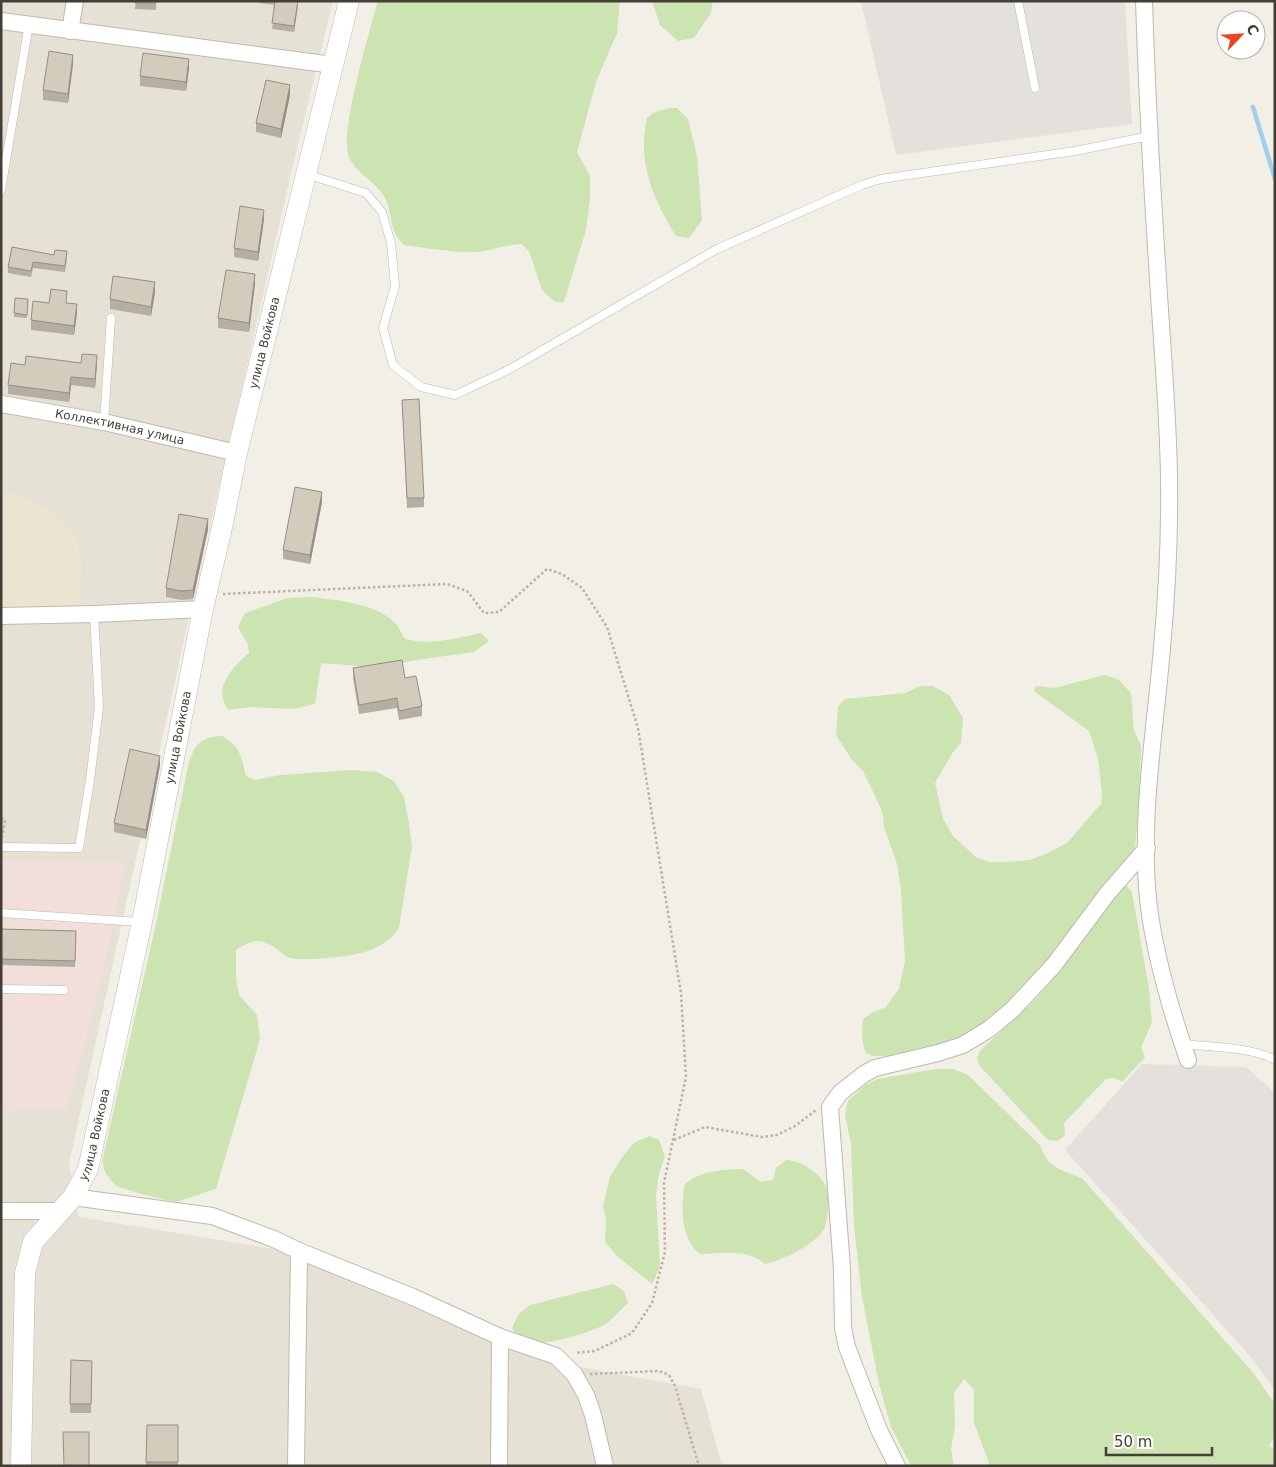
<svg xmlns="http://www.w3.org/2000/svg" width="1276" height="1467" font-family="'DejaVu Sans',sans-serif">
<rect width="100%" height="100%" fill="#f2efe6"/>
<path fill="#e6e1d5" d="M1,1H333L292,169L187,626L69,1164L79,1217L286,1251L490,1342L580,1367L701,1389L722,1466H1Z"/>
<g fill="#e4e0db">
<path d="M861,1H1125L1132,124L896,155Z"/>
<path d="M1142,1064L1246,1067L1275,1093V1390L1250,1356L1065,1150Z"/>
</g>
<path fill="#ebe4d1" d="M19,494L46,507L75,536L82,564L80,608L1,610V495Z"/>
<path fill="#f2deda" d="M1,861L126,862L102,977L67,1109L1,1111Z"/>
<g fill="#cce4b1">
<path d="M378,1H620L617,33L596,82L577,152L590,176V199L586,230L564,302H555L542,290L529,251L522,244C506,244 491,251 475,252C454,253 426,248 404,245C389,231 393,217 386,200C378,182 357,175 349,157C339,133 370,30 378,1Z"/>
<path d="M652,1H713L711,13L694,38L678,41L660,25Z"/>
<path d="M669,108H677L688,119L697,156L702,220L689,238L676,236C653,199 637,163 647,118L653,113Z"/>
<path d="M312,597C337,600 380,604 397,625C400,629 402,635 405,639C430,646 456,638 481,633L489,641L474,652L410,661L384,668L321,663L315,704L293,709L251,707L228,710C226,706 223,702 223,698C219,681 237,663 249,653L248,645L238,627L245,613L288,598Z"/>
<path d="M1105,675L1119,680L1131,693L1134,730L1141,746L1139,809L1135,846L1133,856L1049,963L1000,1012L954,1043L889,1056H872L865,1052L862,1038L863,1019L873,1012L885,1008L899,989L905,961L901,890L897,864L884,827L883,814L876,798L863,771L852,760L836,735L838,707L845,699L905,693L920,686H933L949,695L963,718L961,743L953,752L935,783L943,819L953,836L977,858L989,862H1006L1030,860L1048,853L1067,843L1101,804L1102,792L1098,759L1089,731L1034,691L1036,686L1054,688Z"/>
<path d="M222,736C241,747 241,756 246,776L255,780L281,775L350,770L377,772L394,781L404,797L409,824L412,846L399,928C392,938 384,944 373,949C360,956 303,962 290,958C285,957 281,952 277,949C260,937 253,940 236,950V979L239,995L257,1015L260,1039L216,1189L176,1202L141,1194L116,1186L106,1174L102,1162L155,928L189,762C196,743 201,737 222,736Z"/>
<path d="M1127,886L1132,892L1149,989L1152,1023L1141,1047L1145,1057L1122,1082L1114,1078L1106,1079L1064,1123L1065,1135L1058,1141L1048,1140L979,1065L977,1058L980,1051L986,1045L1032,1003L1050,983L1111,899L1121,889Z"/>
<path d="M936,1069H953L968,1075L1040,1145C1049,1171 1061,1168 1083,1179L1255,1375L1275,1404V1436L1269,1446L1275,1450V1466H990L974,1423V1390L964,1379L954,1393L955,1427L951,1449L954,1466H911L891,1427L879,1384L862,1297L854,1225L851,1144L845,1115L848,1101L865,1085L877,1079Z"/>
<path d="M649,1136L659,1140L665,1157L659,1173L656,1196L660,1267L652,1284L617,1256L605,1242L606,1218L603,1206L610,1177L621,1159L634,1143Z"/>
<path d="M786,1160C800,1160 821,1173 826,1187C830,1196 828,1220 824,1229C816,1244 781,1261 765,1264C749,1249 720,1253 700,1254C681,1240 680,1206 685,1184C702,1170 722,1170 743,1169L761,1182L773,1180L776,1168Z"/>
<path d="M613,1284L624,1291L628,1303C620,1310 611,1322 602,1326C585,1334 534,1351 518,1338C516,1336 514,1331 512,1328L518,1315L530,1305Z"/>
</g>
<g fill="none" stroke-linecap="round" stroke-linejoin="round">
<path stroke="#a5ceec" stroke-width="4.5" d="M1253,107L1275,179"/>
<g stroke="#c0b9ac" stroke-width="9">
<g id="service">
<path d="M1018,1L1035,88"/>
<path d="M306,174L366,193L382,212L391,243L395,286L383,328L393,365L421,387L455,395L508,370L717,249L862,185L881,179L1075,151L1149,136"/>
<path d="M1,190L29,24"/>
<path d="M104,422L111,318"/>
<path d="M1,847L79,848L90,780L99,707L94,614"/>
<path d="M1,913L140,922"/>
<path d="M1,989L64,990"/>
<path d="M1183,1044C1208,1047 1253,1047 1275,1060"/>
</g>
</g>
<g stroke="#c0b9ac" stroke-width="18">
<g id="minor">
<path d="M1144,1C1147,94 1152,187 1158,279C1162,345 1168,411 1169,477C1170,534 1167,592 1162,648C1155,732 1140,815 1148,899C1154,954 1170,1008 1188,1060"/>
<path d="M1,21L333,65"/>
<path d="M70,31L75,1"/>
<path id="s1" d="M1,404L104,422L237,453"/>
<path d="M1,616L94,614L203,609"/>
<path d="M73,1197L212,1216L274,1239L299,1251L413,1297L500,1337L556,1356L574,1374L586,1395L593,1415L605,1466"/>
<path d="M1,1211H61"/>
<path d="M296,1466L299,1251"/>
<path d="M499,1466L500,1337"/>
<path d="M897,1466L879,1430L847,1347L843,1328L842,1269L830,1107L840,1093L864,1074L875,1068L938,1053L963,1045L989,1029L1012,1010L1054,965L1107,894L1147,848"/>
</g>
</g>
<g stroke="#c0b9ac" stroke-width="21">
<g id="tertiary">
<path id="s2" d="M21,1466L25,1273L33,1242L73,1197L88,1169L142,922L203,609L223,523L237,453L349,1"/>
</g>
</g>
<g stroke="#beb29b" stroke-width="2.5" stroke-dasharray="2.5 2.5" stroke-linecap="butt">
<path d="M223,594L447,584L467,591L484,613L499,612L547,569L562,574L582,588L607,627L638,728L681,993L686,1077L664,1183L665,1252L652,1303L632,1333L595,1351L575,1353"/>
<path d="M1,818L5,820L2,837"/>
<path d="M674,1140L705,1127L762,1137L777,1135L795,1126L816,1110"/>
<path d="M590,1374L659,1371L669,1375L675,1386L699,1466"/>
</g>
<use href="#service" stroke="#fff" stroke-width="8"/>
<use href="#minor" stroke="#fff" stroke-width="16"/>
<use href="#tertiary" stroke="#fff" stroke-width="20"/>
</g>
<g fill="#b5afa2">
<path d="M136,1H156V10L135,9Z"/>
<path d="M259,1H298L294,32L272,29L275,5L259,3Z"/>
<path d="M73,64L68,103L43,100V90Z"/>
<path d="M189,68L186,91L140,86V76Z"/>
<path d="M290,95L281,138L256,132V123Z"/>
<path d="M264,219L258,261L234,257V248Z"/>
<path d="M12,247L67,258L65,272L33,268L31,277L8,273V267Z"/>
<path d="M255,284L249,332L218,328V318Z"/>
<path d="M155,292L151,316L110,309V299Z"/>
<path d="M15,298L28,299L27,318L14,317Z"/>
<path d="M49,303H67L77,313L74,335L31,330V320Z"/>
<path d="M81,363L97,364L95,388L71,385L69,402L8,394V385L25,365Z"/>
<path d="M402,400L424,498V507L407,508Z"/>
<path d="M322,502L310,564L283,559V550Z"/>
<path d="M208,529L193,599L181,600L166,597V588Z"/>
<path d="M353,668L405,678L422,706V716L399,720L397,708L359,714L353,678Z"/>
<path d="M160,765L146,839L114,832V823Z"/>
<path d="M1,929L76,931L75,967L1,965Z"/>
<path d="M71,1360L92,1361L91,1413H70Z"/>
<path d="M147,1425H178V1466H146Z"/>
</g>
<g fill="#948e84">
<path d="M298,1V5L294,32V26Z"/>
<path d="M73,55V64L68,103V94Z"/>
<path d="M189,59V68L186,91V82Z"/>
<path d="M290,85V95L281,138V129Z"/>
<path d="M264,210V219L258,261V252Z"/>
<path d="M255,274V284L249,332V323Z"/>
<path d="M155,282V292L151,316V307Z"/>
<path d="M77,304V313L74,335V326Z"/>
<path d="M97,355V364L95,388V379Z"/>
<path d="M71,377V385L69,402V393Z"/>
<path d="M322,492V502L310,564V555Z"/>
<path d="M208,519V529L193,599V590Z"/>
<path d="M160,756V765L146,839V830Z"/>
</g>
<g fill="#d3cbbc" stroke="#948e84">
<path d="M136,1H156V3H135Z"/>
<path d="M275,1H298L294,26L272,23Z"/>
<path d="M49,51L73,55L68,94L43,90Z"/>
<path d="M143,53L189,59L186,82L140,76Z"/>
<path d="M266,80L290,85L281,129L256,123Z"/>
<path d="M240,206L264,210L258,252L234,248Z"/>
<path d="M12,247L54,255L55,250L67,251L65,266L33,262L31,271L8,267Z"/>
<path d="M226,270L255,274L249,323L218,318Z"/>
<path d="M113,276L155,282L151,307L110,299Z"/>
<path d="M51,289L67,291L66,303L77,304L74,326L31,320L33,301L49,303Z"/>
<path d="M15,298L28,299L27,315L14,313Z"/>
<path d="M82,354L97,355L95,379L71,377L69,393L8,385L11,363L25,365L26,356L81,363Z"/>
<path d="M419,399L424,498H407L402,400Z"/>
<path d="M295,487L322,492L310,555L283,550Z"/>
<path d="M179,514L208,519L193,590L181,591L166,588Z"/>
<path d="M402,660L405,678L416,676L422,706L399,711L397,698L359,705L353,668Z"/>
<path d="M130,749L160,756L146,830L114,823Z"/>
<path d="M1,929L76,931L75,961L1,959Z"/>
<path d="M71,1360L92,1361L91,1404H70Z"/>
<path d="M147,1425H178V1462H146Z"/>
<path d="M63,1432H89V1466H64Z"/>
</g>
<g text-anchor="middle" stroke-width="4" stroke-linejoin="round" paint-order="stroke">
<g font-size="12" fill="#443f36" stroke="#fff">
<text dy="4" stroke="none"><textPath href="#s2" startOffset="1162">улица Войкова</textPath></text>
<text dy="4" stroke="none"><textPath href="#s1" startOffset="121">Коллективная улица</textPath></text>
<text dy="4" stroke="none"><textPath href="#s2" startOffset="758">улица Войкова</textPath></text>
<text dy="4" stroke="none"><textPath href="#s2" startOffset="352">улица Войкова</textPath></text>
</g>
</g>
<rect width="1276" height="1467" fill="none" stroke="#443f36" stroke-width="5"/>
<g transform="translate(1241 35) rotate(65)"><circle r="24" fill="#ffffff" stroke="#b4b2af"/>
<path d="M0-4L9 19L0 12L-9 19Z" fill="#ee4421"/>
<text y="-8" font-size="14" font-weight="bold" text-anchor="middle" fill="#443f36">С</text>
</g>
<path d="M1106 1447v8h106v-8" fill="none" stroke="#443f36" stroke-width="2.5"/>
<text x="1114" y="1447" font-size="15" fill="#443f36" stroke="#ffffff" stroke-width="4" paint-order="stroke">50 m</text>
</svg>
